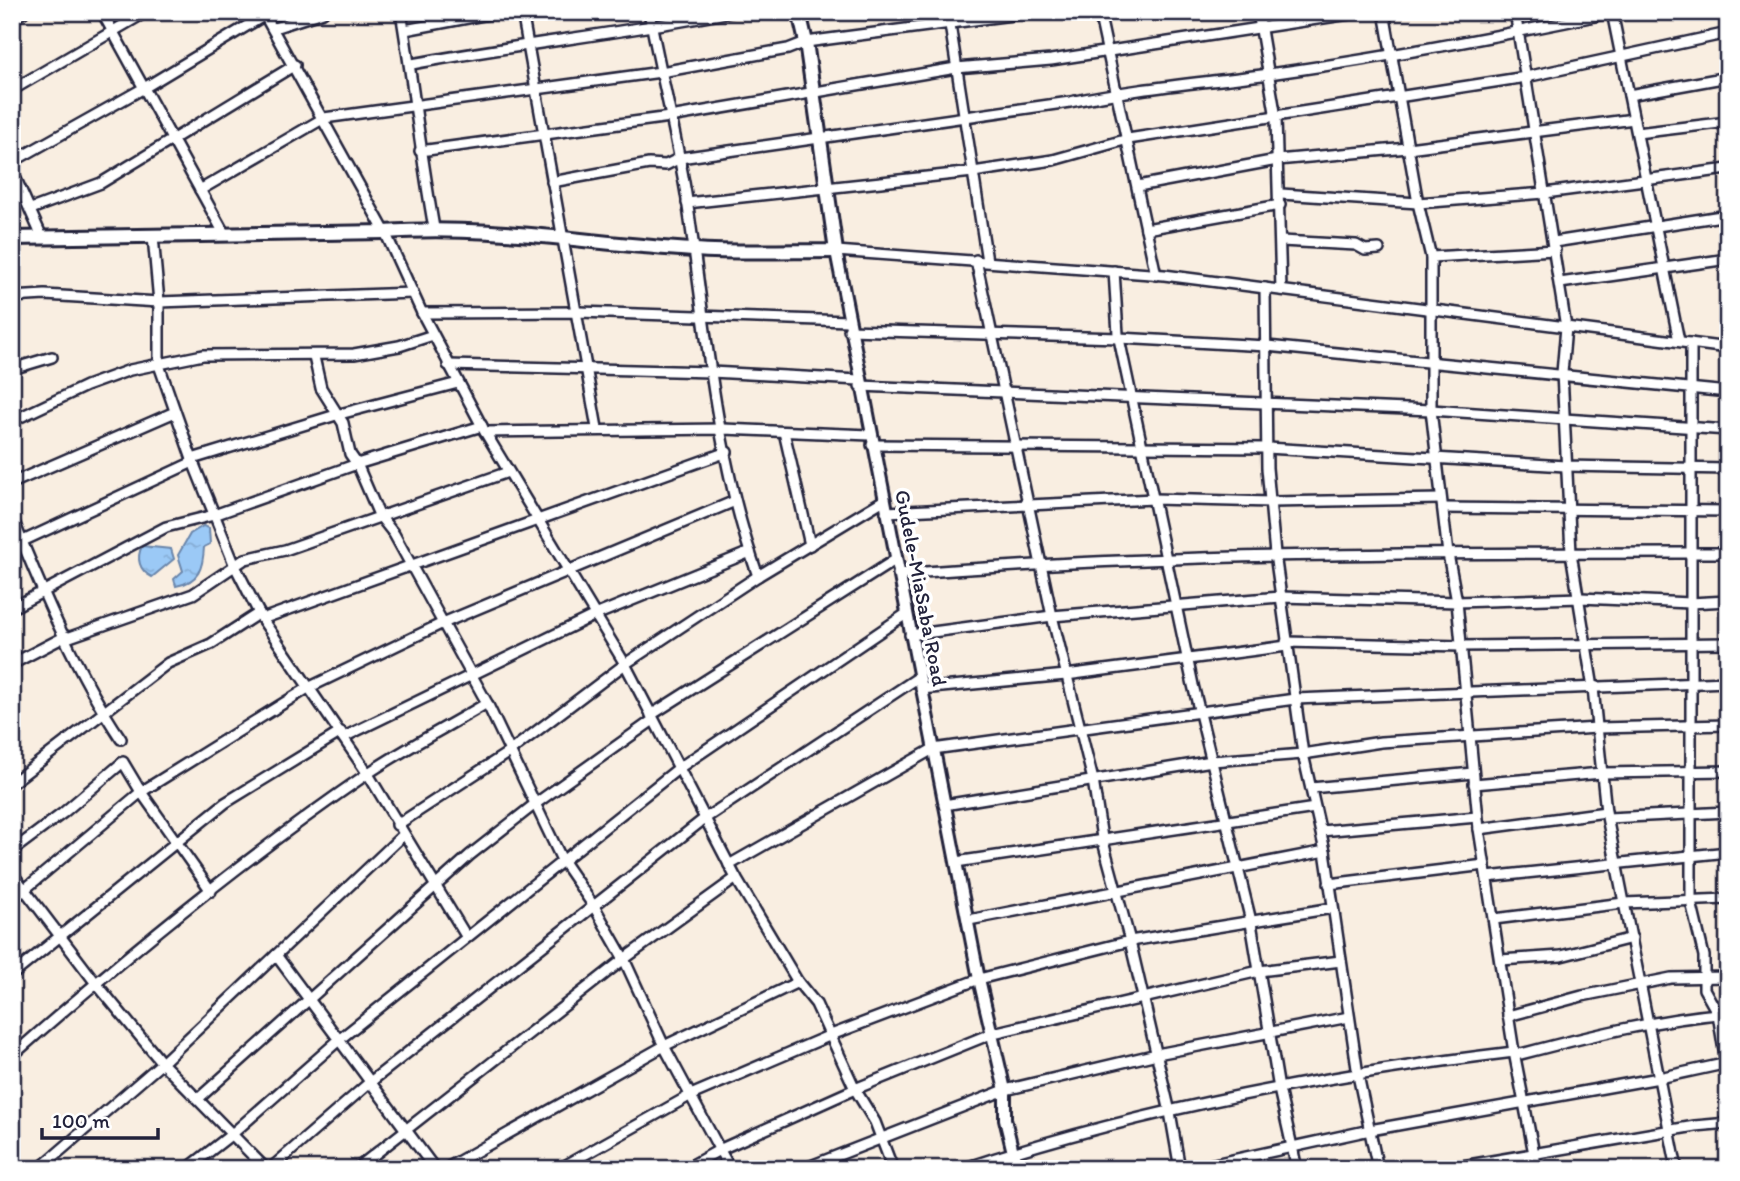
<svg xmlns="http://www.w3.org/2000/svg" width="1740" height="1181" font-family="Itim,sans-serif">
<defs>
<pattern id="water-ripples" width="26" height="14" patternUnits="userSpaceOnUse" patternTransform="scale(1.75)"><rect width="26" height="14" fill="#9bc9f6"/><path d="M2 4q2-2 4 0t4 0M15 11q2-2 4 0t4 0" fill="none" stroke="#85acd4"/></pattern>
</defs>
<rect width="100%" height="100%" fill="#f9eee1"/>
<filter id="ink" filterUnits="userSpaceOnUse"><feTurbulence type="fractalNoise" baseFrequency=".0143" numOctaves="2"/><feDisplacementMap in="SourceGraphic" scale="14" xChannelSelector="R" yChannelSelector="G"/><feConvolveMatrix kernelMatrix="1 2 1 2 8 2 1 2 1" color-interpolation-filters="sRGB"/></filter>
<g filter="url(#ink)">
<g fill="url(#water-ripples)" stroke="#6b86ab" stroke-width="2">
<path d="M203,526L209,528L210,544L204,547C203,568 199,582 176,586L174,579L183,571L178,555L190,534Z"/>
<path d="M142,546L171,549L174,559L152,577C139,571 136,558 142,546Z"/>
</g>
<g fill="none" stroke-linecap="round" stroke-linejoin="round">
<g stroke="#22223b" stroke-width="14">
<g id="minor">
<path d="M102,12L225,235"/>
<path d="M263,12L385,232L422,313L485,432L625,664L736,878L798,982L816,1004L855,1089L875,1122L893,1169"/>
<path d="M401,12C413,84 421,156 434,228"/>
<path d="M522,12L597,428"/>
<path d="M649,12C661,75 677,137 687,200C706,325 715,456 758,576"/>
<path d="M948,12L987,261"/>
<path d="M1099,12L1156,275"/>
<path d="M1258,12L1276,118L1281,290"/>
<path d="M1384,12L1418,203L1431,257V410L1448,554L1457,602L1581,598L1690,603L1728,601"/>
<path d="M1515,12L1566,327L1562,373L1571,553L1593,688L1606,812L1677,1169"/>
<path d="M1612,12L1679,341"/>
<path d="M12,19L24,12"/>
<path d="M274,28L323,12"/>
<path d="M405,30L499,12"/>
<path d="M412,64C518,44 626,33 731,12"/>
<path d="M12,90L146,12"/>
<path d="M1629,95L1728,77"/>
<path d="M1637,133L1728,122"/>
<path d="M420,151L670,117L956,68L1051,60L1363,12"/>
<path d="M12,162L144,88L265,15"/>
<path d="M12,170L42,237"/>
<path d="M552,182L649,164L666,165L680,158L1070,102C1136,88 1202,83 1269,74C1384,58 1500,36 1614,12"/>
<path d="M1138,186L1277,160L1408,148L1634,119"/>
<path d="M200,190L324,118L661,72L788,49L806,42L1036,12"/>
<path d="M1281,194L1418,203L1545,193L1728,169"/>
<path d="M687,203L973,172L1053,160L1128,139L1526,77L1728,33"/>
<path d="M31,209L101,183L295,65"/>
<path d="M1146,229L1280,205"/>
<path d="M153,236L159,302V365L193,462L235,566L262,619L368,774L466,936"/>
<path d="M1281,241L1356,245L1365,250L1379,249"/>
<path d="M1554,242L1728,215"/>
<path d="M836,251L1164,275L1728,348"/>
<path d="M1431,257L1555,250"/>
<path d="M976,260L1052,616L1093,780L1102,838L1130,941L1170,1112L1180,1169"/>
<path d="M1114,271L1118,334L1193,685L1250,917L1279,1089L1297,1169"/>
<path d="M1560,283L1728,259"/>
<path d="M1265,288L1267,468L1275,554L1303,754L1325,851L1358,1075L1378,1169"/>
<path d="M12,297L45,295L159,302L413,293"/>
<path d="M422,313L579,312L848,321"/>
<path d="M849,330L1119,338L1267,346L1728,392"/>
<path d="M1691,343V902L1704,956V989L1718,1014L1726,1063"/>
<path d="M314,357L321,388L343,423L350,454L357,464L379,515L394,534L487,703L562,860L595,908L624,959L664,1046L730,1169"/>
<path d="M448,365L711,372L859,380"/>
<path d="M12,369L52,357"/>
<path d="M860,386L1431,410L1728,430"/>
<path d="M12,421L86,386L130,370L203,355L354,354L399,346L433,335"/>
<path d="M485,432L723,429L870,435"/>
<path d="M784,432L810,545"/>
<path d="M872,445L1267,448L1565,466L1728,469"/>
<path d="M192,459L336,415L458,383"/>
<path d="M12,483L175,412"/>
<path d="M1443,508L1728,511"/>
<path d="M886,512L1154,499L1271,502L1441,499"/>
<path d="M12,517C43,593 76,672 121,739"/>
<path d="M12,546L193,462"/>
<path d="M898,574C1175,552 1451,553 1728,553"/>
<path d="M12,608L166,527L214,515L357,464L482,426"/>
<path d="M262,619L727,452"/>
<path d="M910,635L1052,616L1281,597L1457,602L1479,829L1514,1052L1537,1169"/>
<path d="M67,638L193,594L245,559L285,550L508,472"/>
<path d="M1286,642L1461,646L1728,643"/>
<path d="M12,664L66,636"/>
<path d="M921,689L1066,675L1287,646"/>
<path d="M651,715L895,560"/>
<path d="M344,737L593,616L750,552"/>
<path d="M12,783L168,663L211,644L259,613"/>
<path d="M1474,784L1602,773L1728,771"/>
<path d="M1311,788L1473,773"/>
<path d="M944,805L1212,761L1303,754L1381,742L1597,728L1728,725"/>
<path d="M1608,818L1728,812"/>
<path d="M397,825L509,752L625,664L758,576L884,500"/>
<path d="M1479,829L1606,812"/>
<path d="M1321,831L1477,817"/>
<path d="M12,851L63,813L123,762L141,792L308,688L443,623L735,501"/>
<path d="M956,862L1315,808"/>
<path d="M729,865L933,749L1295,699L1728,682"/>
<path d="M12,873L95,982L162,1063L266,1169"/>
<path d="M1487,877L1728,852"/>
<path d="M1329,884L1485,865"/>
<path d="M12,900L141,792L211,891"/>
<path d="M1494,919L1624,903L1728,899"/>
<path d="M969,920L1325,851"/>
<path d="M276,955L435,1169"/>
<path d="M1500,960L1561,956L1632,938"/>
<path d="M12,975L225,803L341,732"/>
<path d="M1508,1016L1582,996L1671,978L1728,977"/>
<path d="M12,1056C125,956 243,859 367,774C405,748 447,727 487,703"/>
<path d="M198,1099L470,855L535,804L653,720"/>
<path d="M39,1169L162,1063L403,835"/>
<path d="M187,1169L232,1134L340,1039L679,768L906,614"/>
<path d="M270,1169L369,1083L704,819L919,677"/>
<path d="M356,1169L624,959L736,878"/>
<path d="M445,1169L664,1046L798,982"/>
<path d="M559,1169L691,1095L831,1035L979,979L1130,941L1333,908"/>
<path d="M685,1169L721,1149L855,1089L993,1033L1259,971L1341,961"/>
<path d="M803,1169L1005,1090L1157,1054L1349,1017"/>
<path d="M962,1169C1139,1110 1328,1074 1514,1052L1521,1054C1589,1036 1657,1019 1728,1013"/>
<path d="M1191,1169L1370,1130L1659,1078L1728,1063"/>
<path d="M1445,1169L1695,1126L1728,1123"/>
</g>
</g>
<g stroke="#22223b" stroke-width="16">
<path id="tertiary" d="M836,251L979,979L1005,1090V1119L1017,1169"/>
</g>
<g stroke="#22223b" stroke-width="18">
<path id="secondary" d="M12,238L385,232C489,224 590,244 693,250C740,253 788,251 836,251L806,42L799,12"/>
</g>
<use href="#minor" stroke="#fff" stroke-width="9"/>
<use href="#tertiary" stroke="#fff" stroke-width="10"/>
<use href="#secondary" stroke="#fff" stroke-width="12"/>
</g>
</g>
<g text-anchor="middle" stroke-width="7" stroke-linejoin="round" paint-order="stroke">
<g font-size="21" fill="#22223b" stroke="#fff">
<text transform="translate(921 588) rotate(79)" y="7">Gudele-MiaSaba Road</text>
</g>
</g>
<rect width="1740" height="1181" fill="none" stroke="#fff" stroke-width="42"/>
<rect x="21" y="21" width="1698" height="1139" fill="none" stroke="#22223b" stroke-width="2.5" filter="url(#ink)"/>
<path d="M42 1128v10h116v-10" fill="none" stroke="#22223b" stroke-width="3.5"/>
<text x="52" y="1128" font-size="21" fill="#22223b" stroke="#ffffff" stroke-width="5" paint-order="stroke">100 m</text>
</svg>
